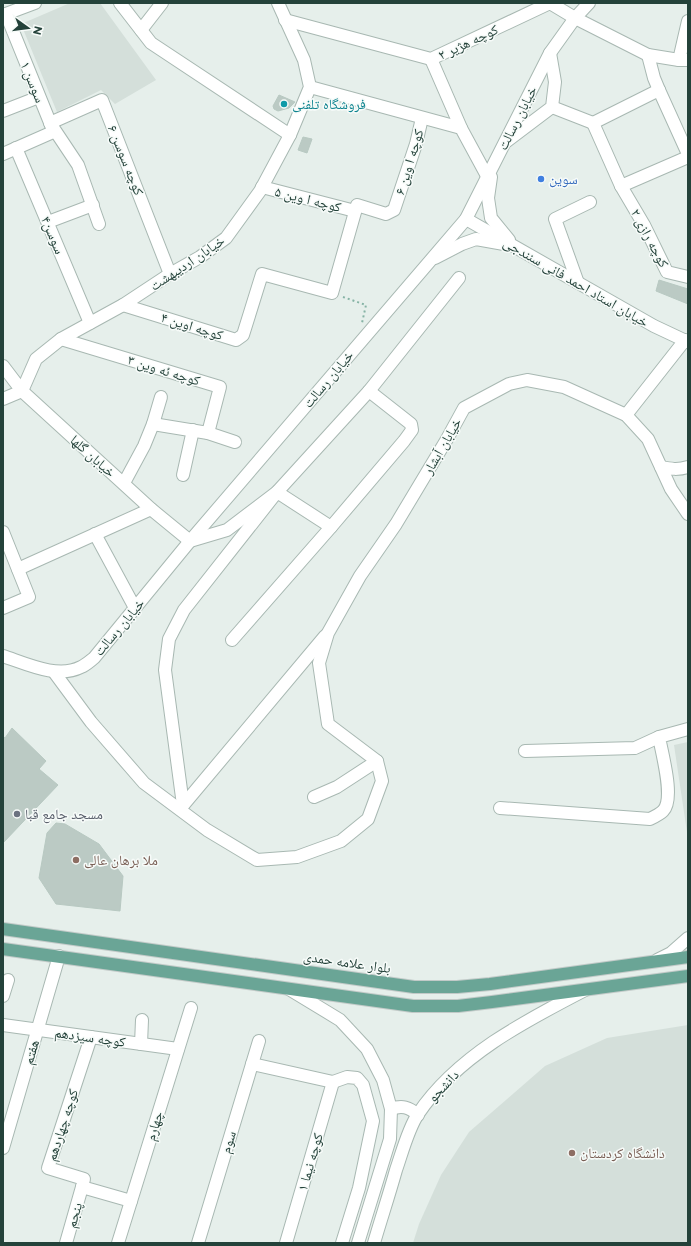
<svg xmlns="http://www.w3.org/2000/svg" width="691" height="1246" font-family="Montserrat,'Noto Naskh Arabic',sans-serif">
<rect width="100%" height="100%" fill="#e6efeb"/>
<g fill="#d4dfda">
<path d="M70,3H90L91,4L100,3L156,80L115,104L101,90L57,112L21,24Z"/>
<path d="M688,742V839L674,745Z"/>
<path d="M688,1025V1243H413L419,1224L441,1175L469,1132L545,1066L607,1038Z"/>
</g>
<g fill="#bbcac4" stroke="#b8c9c2">
<path d="M279,95L295,102L289,108L278,111L274,109L273,106Z"/>
<path d="M303,137L312,139L307,153L298,150Z"/>
<path d="M659,280L688,289V304L656,291Z"/>
<path d="M12,728L46,761L39,769L58,785L3,843V736L5,738Z"/>
<path d="M56,823L65,824L99,844L123,876L120,911L56,904L39,878L47,833Z"/>
</g>
<g fill="none" stroke-linecap="round" stroke-linejoin="round">
<g stroke="#a8b8b2" stroke-width="14">
<g id="minor">
<path d="M120,3L151,43L290,135"/>
<path d="M6,14L53,130"/>
<path d="M3,15L35,3"/>
<path d="M285,20L431,59L550,3L575,18L648,55L679,60H688"/>
<path d="M141,30L162,3"/>
<path d="M648,55L654,78L659,90L688,154"/>
<path d="M431,59L461,128"/>
<path d="M679,60L688,21"/>
<path d="M310,87L461,128L487,176"/>
<path d="M659,90L593,123L621,186L644,225L667,272L688,277"/>
<path d="M552,107L593,123"/>
<path d="M3,111L39,97"/>
<path d="M507,141L552,107L555,82L550,53"/>
<path d="M16,148L90,323"/>
<path d="M3,154L53,132"/>
<path d="M491,177L488,198L491,218L509,240"/>
<path d="M621,186L688,157"/>
<path d="M262,187L355,211"/>
<path d="M466,219L654,326L688,342"/>
<path d="M48,222L93,205"/>
<path d="M99,224L78,165L50,123L102,100L170,274"/>
<path d="M435,258L462,244L476,239L504,244"/>
<path d="M578,283L555,219L590,202"/>
<path d="M123,305L236,340L243,335L262,274L332,293L357,205L386,214L394,210L416,144L422,118"/>
<path d="M61,339L220,387L208,433"/>
<path d="M3,366L22,391L151,509L190,541L227,530L277,492L369,391L459,278"/>
<path d="M3,399L22,391L36,359L61,339L123,305L170,274L200,257L226,238L260,191L290,135L310,87L304,60L278,3"/>
<path d="M626,415L685,340"/>
<path d="M153,424L208,433L235,442"/>
<path d="M661,467C671,469 678,470 688,467"/>
<path d="M183,475L193,430"/>
<path d="M124,483L144,446L153,424L161,397"/>
<path d="M3,532L29,597L3,608"/>
<path d="M95,534L135,608"/>
<path d="M18,569L151,509"/>
<path d="M232,640L331,527L404,441L412,430L411,424L369,391"/>
<path d="M3,656C27,664 58,679 81,667C86,665 90,661 94,658L190,541L466,219L550,53L575,18L589,3"/>
<path d="M54,672L91,722L144,783L207,830L257,860L297,857L341,841L368,819L382,781L377,761L328,724L319,663L328,633L360,576L396,524L447,439L464,408L509,384L527,380L564,387L626,415L648,439L671,489L688,514"/>
<path d="M525,751L635,748L659,737"/>
<path d="M314,797L337,787L377,761"/>
<path d="M183,805L165,670L169,639L184,610L277,492L331,527"/>
<path d="M500,808L650,819C654,817 660,814 663,811C675,799 662,754 659,737L688,729"/>
<path d="M180,809L325,636"/>
<path d="M657,960L671,953L688,938"/>
<path d="M289,989L340,1020L367,1049L383,1080L391,1109L390,1139L358,1243"/>
<path d="M3,996L8,980"/>
<path d="M3,1025L178,1049"/>
<path d="M91,1037L48,1168L84,1179L82,1187L131,1201"/>
<path d="M141,1044L142,1020"/>
<path d="M252,1064L333,1082"/>
<path d="M333,1082L347,1077L357,1078L363,1085L373,1121L359,1188L342,1243"/>
<path d="M391,1109C402,1105 409,1107 418,1115"/>
<path d="M3,1148L59,956"/>
<path d="M66,1243L82,1187"/>
<path d="M118,1243L191,1008"/>
<path d="M198,1243L259,1041"/>
<path d="M286,1243L333,1082"/>
<path d="M374,1243C381,1219 389,1195 396,1170C402,1153 408,1129 418,1114C457,1056 525,1021 585,990"/>
</g>
</g>
<g stroke="#c2cac8" stroke-width="14">
<g id="major">
<path d="M3,929L414,987H457L490,984L688,957"/>
<path d="M3,949L413,1006H458L492,1002L688,976"/>
</g>
</g>
<path stroke="#86b3a5" stroke-width="2" stroke-dasharray="2 3" stroke-linecap="butt" d="M343,297L366,305L362,323"/>
<use href="#minor" stroke="#fff" stroke-width="12"/>
<use href="#major" stroke="#6aa596" stroke-width="12"/>
</g>
<circle fill="#0f9aa8" stroke="#f7fbf9" stroke-width="1.5" cx="284" cy="104" r="4"/>
<circle fill="#3f7fe0" stroke="#f7fbf9" stroke-width="1.5" cx="541" cy="179" r="4"/>
<circle fill="#6b7280" stroke="#f7fbf9" stroke-width="1.5" cx="17" cy="814" r="4"/>
<g fill="#8d6e63" stroke="#f7fbf9" stroke-width="1.5">
<circle cx="76" cy="860" r="4"/>
<circle cx="572" cy="1153" r="4"/>
</g>
<g text-anchor="middle" stroke-width="3" stroke-linejoin="round" paint-order="stroke">
<g font-size="14" fill="#24423a" stroke="#f7fbf9">
<text transform="translate(468 42) rotate(-25)" y="5">کوچه هژیر ۲</text>
<text transform="translate(33 82) rotate(68)" y="5">سوسن ۱</text>
<text transform="translate(517 118) rotate(-63)" y="5">خیابان رسالت</text>
<text transform="translate(126 160) rotate(68)" y="5">کوچه سوسن ۶</text>
<text transform="translate(409 162) rotate(-73)" y="5">کوچه ا وین ۶</text>
<text transform="translate(308 199) rotate(14)" y="5">کوچه ا وین ۵</text>
<text transform="translate(53 235) rotate(67)" y="5">سوسن۴</text>
<text transform="translate(650 238) rotate(62)" y="5">کوچه رازی ۲</text>
<text transform="translate(187 263) rotate(-34)" y="5">خیابان اردیبهشت</text>
<text transform="translate(576 282) rotate(30)" y="5">خیابان استاد احمد فانی سنندجی</text>
<text transform="translate(192 326) rotate(17)" y="5">کوچه اوین ۴</text>
<text transform="translate(164 370) rotate(17)" y="5">کوچه ئه وین ۳</text>
<text transform="translate(328 379) rotate(-50)" y="5">خیابان رسالت</text>
<text transform="translate(442 446) rotate(-60)" y="5">خیابان آبشار</text>
<text transform="translate(93 456) rotate(42)" y="5">خیابان گلها</text>
<text transform="translate(119 627) rotate(-50)" y="5">خیابان رسالت</text>
<text transform="translate(347 962) rotate(8)" y="5">بلوار علامه حمدی</text>
<text transform="translate(90 1037) rotate(8)" y="5">کوچه سیزدهم</text>
<text transform="translate(31 1052) rotate(-74)" y="5">هفتم</text>
<text transform="translate(443 1086) rotate(-47)" y="5">دانشجو</text>
<text transform="translate(62 1125) rotate(-72)" y="5">کوچه چهاردهم</text>
<text transform="translate(154 1126) rotate(-73)" y="5">چهارم</text>
<text transform="translate(228 1142) rotate(-73)" y="5">سوم</text>
<text transform="translate(310 1162) rotate(-74)" y="5">کوچه نیما ۱</text>
<text transform="translate(74 1215) rotate(-74)" y="5">پنجم</text>
</g>
<g font-size="14" fill="#0d838f" stroke="#f7fbf9" text-anchor="start">
<text x="292" y="109">فروشگاه تلفنی</text>
</g>
<g font-size="14" fill="#366cbe" stroke="#f7fbf9" text-anchor="start">
<text x="549" y="184">سوین</text>
</g>
<g font-size="14" fill="#5b616d" stroke="#f7fbf9" text-anchor="start">
<text x="25" y="819">مسجد جامع قبا</text>
</g>
<g font-size="14" fill="#785e54" stroke="#f7fbf9" text-anchor="start">
<text x="84" y="865">ملا برهان عالی</text>
<text x="580" y="1158">دانشگاه کردستان</text>
</g>
</g>
<rect width="691" height="1246" fill="none" stroke="#24423a" stroke-width="8"/>
<g transform="translate(28 28) rotate(104)" stroke="#f7fbf9" stroke-width="3" paint-order="stroke">
<path d="M0-3L7 15L0 10L-7 15Z" fill="#24423a"/>
<text y="-6" font-size="11" font-weight="bold" text-anchor="middle" fill="#24423a">N</text>
</g>
</svg>
